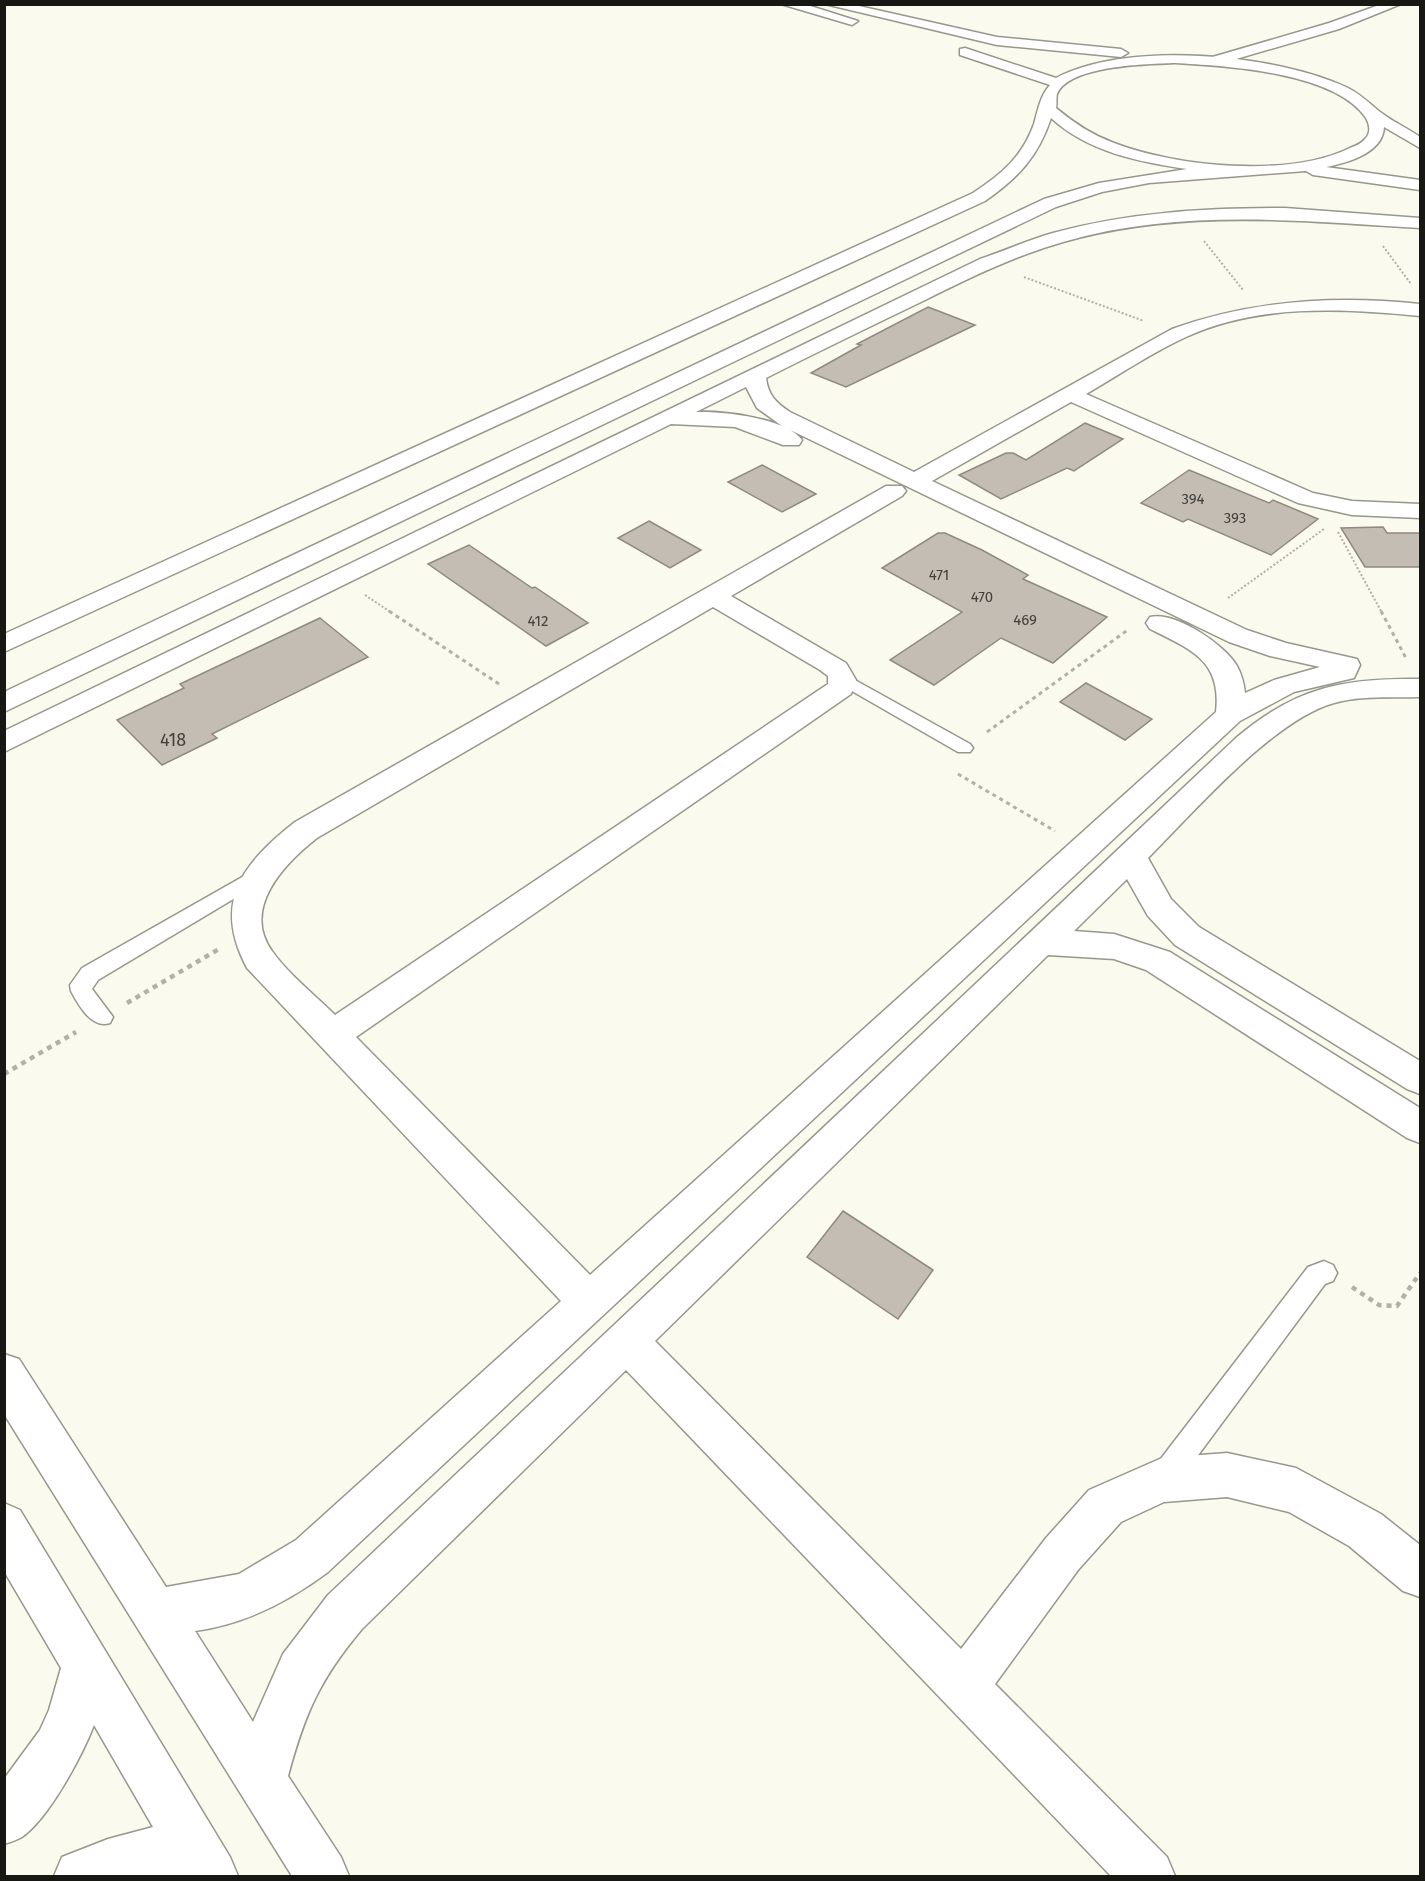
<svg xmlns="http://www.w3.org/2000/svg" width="1425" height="1881" font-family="'Fira Sans',sans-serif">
<rect width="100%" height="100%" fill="#fbfaee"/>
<g fill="#c4bdb3" stroke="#908980" stroke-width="1.5">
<path d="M928,307L975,325L846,387L811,373L861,345L857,344Z"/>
<path d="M1085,423L1123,439L1074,471L1067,468L1001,499L959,475L1006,453H1013L1026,460Z"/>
<path d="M762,465L816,494L782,512L728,482Z"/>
<path d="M1189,470L1269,503L1273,500L1318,519L1271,555L1188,519L1183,522L1141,503Z"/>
<path d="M649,521L701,550L670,568L618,538Z"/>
<path d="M1383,527L1387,533H1420V567H1365L1341,528Z"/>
<path d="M938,533H945L982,550L1028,575L1023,579L1107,617L1053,663L1001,638L934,685L890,660L962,612L882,568Z"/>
<path d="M469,545L532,588L535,587L588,623L546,646L428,564Z"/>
<path d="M320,618L368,657L212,734L217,738L162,765L117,720L184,688L180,684Z"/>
<path d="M1086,683L1152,719L1125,740L1060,702Z"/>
<path d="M843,1211L933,1270L898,1319L807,1257Z"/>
</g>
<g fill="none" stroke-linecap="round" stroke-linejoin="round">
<g stroke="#97978b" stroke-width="3">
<g id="lane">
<path d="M844,674L970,744L973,748L970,752H958L838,683L835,679L838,675Z"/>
<path d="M260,867L267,869L270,874L267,879L98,980L92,989L113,1017L110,1023C92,1029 79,1006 71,991L70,985L82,968Z"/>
<path d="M1324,1261L1333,1265L1337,1273L1333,1281L1325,1284L1173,1489L1163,1493L1153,1489L1149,1479L1153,1469L1308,1267Z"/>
</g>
</g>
<g stroke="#97978b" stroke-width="3">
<g id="street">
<path d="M1382,4H1401L1339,29L1219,64H1209L1207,61L1209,58L1329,23Z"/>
<path d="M1285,208L1420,218V228C1300,221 1181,208 1063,242C1014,256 967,279 921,302C869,327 817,352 766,378C768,395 776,403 790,412L914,472L1172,329C1253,300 1335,295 1420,304V316C1343,308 1257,304 1186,337C1151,353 1119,375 1086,394L1313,493L1352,501L1420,504V518L1352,515L1298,503L1071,402L932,481L1247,630L1286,643L1357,659L1360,665L1354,678L1294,692L1240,721L328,1572C288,1602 245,1624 195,1631L253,1722L283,1654L328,1595L1236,738C1296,687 1343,678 1420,679V697C1392,698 1362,695 1334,703C1273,720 1194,812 1148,858L1171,899L1199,927L1420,1061V1094L1407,1089L1175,945L1148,916L1127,879L1074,931L1114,934L1170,952L1420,1108V1143L1407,1138L1146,970L1114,959L1048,955L655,1341L961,1649L1046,1538L1089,1490L1162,1458L1227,1453L1296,1468L1381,1514L1420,1545V1597L1403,1591L1349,1546L1289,1512L1227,1497L1164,1502L1121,1522L1078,1570L995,1684L1167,1857L1175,1876H1111L626,1370L362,1629C320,1679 305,1713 288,1776L341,1857L349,1876H292L4,1414V1354L19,1359L166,1587L239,1574L296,1540L561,1301L247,968C212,902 242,864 295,822L886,486H902L906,491L902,496L731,596L846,663L856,680L851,694L356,1037L590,1275L1216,712C1222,660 1190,649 1150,629L1146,623L1150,617C1175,611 1224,644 1237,666C1242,675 1244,684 1245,693L1274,680L1320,667L1270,656L1229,642L782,426L757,408L746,387L696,412C722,411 787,418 802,440L799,445H783L735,427L671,424L4,752V731L980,259C1004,251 1028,240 1053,233C1129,212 1207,208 1285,208ZM713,607L820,670L828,676V684L335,1015C315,995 289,975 272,951C241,908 285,863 317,838Z"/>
<path d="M4,1503L20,1510L230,1857L238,1876H54L62,1857L108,1839L153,1827L94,1725C82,1756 49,1818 22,1837C17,1840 10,1842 4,1844V1779L40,1730L49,1710L61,1668L4,1571Z"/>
</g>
</g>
<g stroke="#97978b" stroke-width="3">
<g id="secondary">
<path d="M781,4H804L858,21L852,25Z"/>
<path d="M825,4H850L997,37L1121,49L1128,53L1121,57L997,45Z"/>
<path d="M965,48L1056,78C1128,40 1276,54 1348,88C1358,93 1366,100 1374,107C1387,119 1406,127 1420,137V148L1384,127C1383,153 1347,163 1326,167L1420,180V190L1313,175L1306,171L1149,183L1102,192L1056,207L4,712V692L1044,199L1099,183L1187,169C1139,162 1088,152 1051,118C1038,157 1018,178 985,201L4,652V634L973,193C1002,174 1022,157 1034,124C1038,110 1040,96 1050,85L960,55V49ZM1175,63C1227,66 1335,72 1366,118C1370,125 1371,133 1365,139C1361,144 1355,146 1350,148C1289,178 1177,167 1114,143C1092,135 1074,123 1056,108C1057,104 1056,97 1057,94C1069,65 1149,64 1175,63Z"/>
</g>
</g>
<g stroke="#b1b1a7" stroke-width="2" stroke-dasharray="2 2" stroke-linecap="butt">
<path d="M1204,241L1243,290"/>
<path d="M1383,246L1411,284"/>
<path d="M1024,277L1144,321"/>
<path d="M1338,532L1382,613"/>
<path d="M365,595L392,613"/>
<path d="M1228,598L1324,529"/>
</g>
<g stroke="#b1b1a7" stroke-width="3" stroke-dasharray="4 4" stroke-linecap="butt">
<path d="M389,611L499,684"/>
<path d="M1381,611L1407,660"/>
<path d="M987,732L1129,629"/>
<path d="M958,774L1055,831"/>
</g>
<g stroke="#b1b1a7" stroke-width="4.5" stroke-dasharray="5 5" stroke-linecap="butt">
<path d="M127,1003L219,949"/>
<path d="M4,1074L76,1032"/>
<path d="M1352,1287L1379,1305L1397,1306L1420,1273"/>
</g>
<use href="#lane" fill="#fff" fill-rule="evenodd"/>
<use href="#street" fill="#fff" fill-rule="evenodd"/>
<use href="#secondary" fill="#fff" fill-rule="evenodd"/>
</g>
<g text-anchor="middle" stroke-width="4.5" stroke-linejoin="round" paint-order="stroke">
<g font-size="15" fill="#42403b">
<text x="1193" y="504">394</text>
<text x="1235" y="523">393</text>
<text x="939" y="580">471</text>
<text x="982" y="602">470</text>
<text x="1025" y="625">469</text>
<text x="538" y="626">412</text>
</g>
<g font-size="18" fill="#42403b">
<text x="173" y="746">418</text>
</g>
</g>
<rect width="1425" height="1881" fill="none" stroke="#171713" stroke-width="12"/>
</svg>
